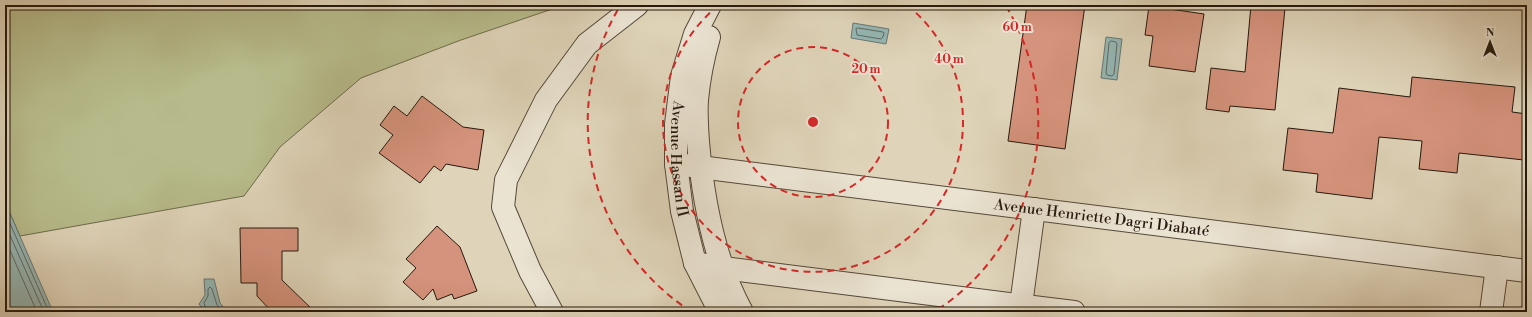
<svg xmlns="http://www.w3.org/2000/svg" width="1532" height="317" font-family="'Libre Bodoni',serif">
<rect width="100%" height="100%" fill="#dfd4b9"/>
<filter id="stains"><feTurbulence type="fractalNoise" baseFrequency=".005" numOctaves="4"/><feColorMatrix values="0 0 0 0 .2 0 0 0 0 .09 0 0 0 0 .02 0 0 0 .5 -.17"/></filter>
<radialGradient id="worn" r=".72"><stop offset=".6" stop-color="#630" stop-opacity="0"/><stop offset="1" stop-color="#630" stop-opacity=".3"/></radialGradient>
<path fill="#b7bb8b" stroke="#6e6a4c" d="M5,5H564L461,40L361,78L280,147L244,196L20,236L5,202Z"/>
<g fill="#95b7b5" stroke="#687872">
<path d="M853,23L889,29L886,44L851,38Z"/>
<path d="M1106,37L1122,39L1117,80L1101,78Z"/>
<path d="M5,202L53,312H5Z"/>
<path d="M204,279H214L220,303L228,312H204L199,304L205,295Z"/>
</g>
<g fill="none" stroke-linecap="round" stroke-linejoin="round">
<g stroke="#5d6861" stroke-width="1">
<path d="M858,28L883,32L884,33L883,37L881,39L857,35L856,29Z"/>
<path d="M1111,41L1116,42L1117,44L1114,74L1112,76L1107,75L1106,73L1109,43Z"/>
<path d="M5,212L49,312"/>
<path d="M5,224L44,312"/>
<path d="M5,239L37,312"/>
<path d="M207,312L204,303L208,296V289L210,287L212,289L217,305L224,312"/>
</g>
</g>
<g fill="#d5927c" stroke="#25190d">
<path d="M1027,5H1085L1065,149L1008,141Z"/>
<path d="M1251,5L1285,8L1275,110L1230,106L1229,112L1206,109L1211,68L1245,72Z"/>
<path d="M1149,6L1204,14L1195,72L1149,66L1153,36L1145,35Z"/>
<path d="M1412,77L1515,87L1512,112L1527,114V132L1524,160L1459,153L1457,173L1419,169L1422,141L1379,137L1372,199L1316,192L1318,174L1283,170L1288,128L1333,133L1339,88L1410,97Z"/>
<path d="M422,96L463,127L484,130L478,170L446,164L441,171L434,166L420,183L379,153L393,135L380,125L394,106L407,116Z"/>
<path d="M437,226L460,247L477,291L454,299L452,294L437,300L433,289L423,300L403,282L416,268L406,259Z"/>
<path d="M240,228H298V251H282V280L315,312H272L257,296V283H241Z"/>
</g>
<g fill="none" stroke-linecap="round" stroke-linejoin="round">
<g stroke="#544838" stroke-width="24">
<g id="minor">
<path id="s1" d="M710,5L695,34L682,76L676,124V164L682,211L695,263L720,312"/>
<path d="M709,37C703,58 699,78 697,100C696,114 697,128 698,142C703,200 714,261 742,312"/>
<path id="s2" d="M676,164L1527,271"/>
<path d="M695,263L723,268L1074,312"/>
<path d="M1021,305L1034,209"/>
<path d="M552,312L530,271L503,207L506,180L546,100L587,44L637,5"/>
<path d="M1491,312L1497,267"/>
</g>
</g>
<use href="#minor" stroke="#eae3d2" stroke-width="22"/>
</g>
<g fill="none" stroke="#d62828" stroke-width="2" stroke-dasharray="7 5">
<circle cx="813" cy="122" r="75"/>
<path d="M907 5A150 150 0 1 1 719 5"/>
<path d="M692 312A225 225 0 0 1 620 6M1006 6A225 225 0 0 1 934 312"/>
</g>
<g text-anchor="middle" stroke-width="4" stroke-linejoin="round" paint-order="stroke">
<g font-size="15" fill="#25190d" stroke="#eae3d2">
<text dy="5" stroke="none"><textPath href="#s1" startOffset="160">Avenue Hassan II</textPath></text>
<text dy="5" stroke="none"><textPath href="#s2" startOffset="429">Avenue Henriette Dagri Diabaté</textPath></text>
</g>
</g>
<circle cx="813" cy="122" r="6" fill="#d62828" stroke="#eae3d2" stroke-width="2"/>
<g font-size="12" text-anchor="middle" font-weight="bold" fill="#d62828" stroke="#eae3d2" stroke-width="4" stroke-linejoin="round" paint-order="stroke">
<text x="1017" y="31">60 m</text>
<text x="949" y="63">40 m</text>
<text x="866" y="73">20 m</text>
</g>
<rect width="1532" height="317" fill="none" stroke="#dfd4b9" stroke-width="20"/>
<rect x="6" y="6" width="1520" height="305" fill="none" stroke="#25190d" stroke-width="2"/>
<rect x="10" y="10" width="1512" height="297" fill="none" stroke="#25190d"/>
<g transform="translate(1490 42)" stroke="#eae3d2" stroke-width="3" paint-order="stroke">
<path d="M0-3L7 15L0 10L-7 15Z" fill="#25190d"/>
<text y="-6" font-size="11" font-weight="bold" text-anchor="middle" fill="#25190d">N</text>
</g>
<rect width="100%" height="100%" filter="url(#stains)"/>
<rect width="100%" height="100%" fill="url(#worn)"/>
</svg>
